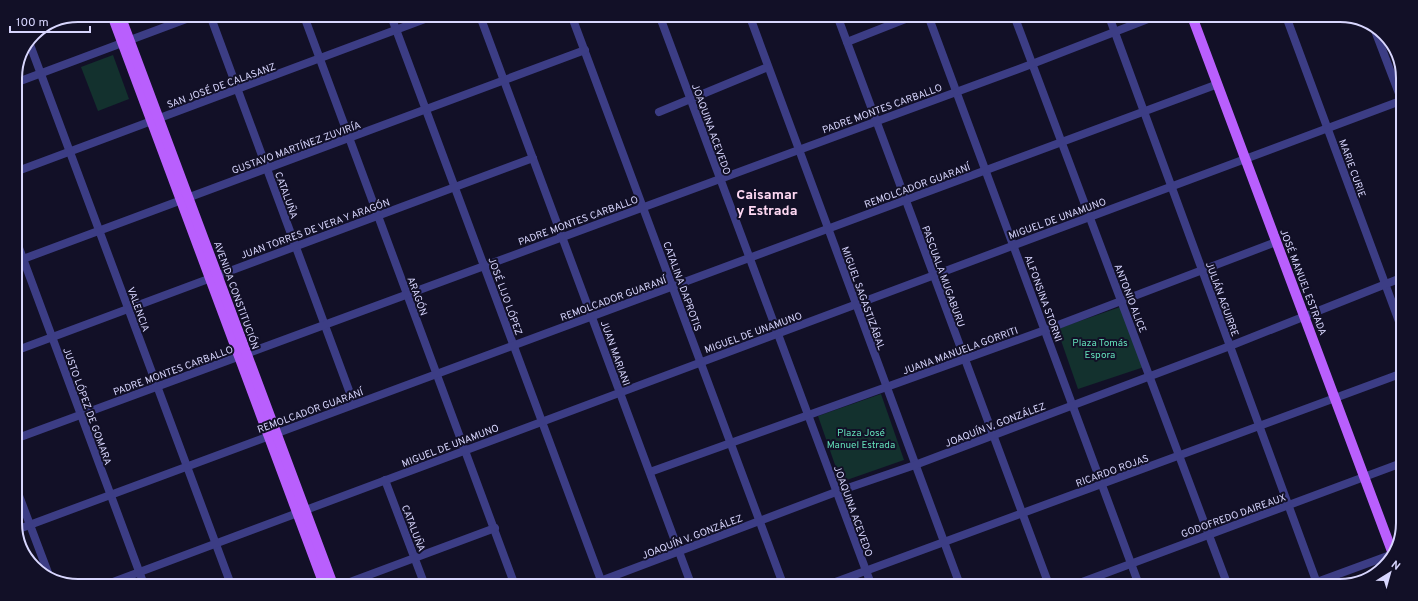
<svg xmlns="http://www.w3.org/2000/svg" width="1418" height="601" font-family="Overpass,sans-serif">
<rect width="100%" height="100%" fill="#121027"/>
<g fill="#13312e">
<path d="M113,55L129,99L98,111L81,67Z"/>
<path d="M1123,306L1144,367L1078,389L1057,329Z"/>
<path d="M881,394L904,460L841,482L818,416Z"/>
</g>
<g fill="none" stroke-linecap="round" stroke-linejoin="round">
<g stroke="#3c3d85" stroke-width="8">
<path d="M210,15L354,404"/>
<path d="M304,16L514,583"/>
<path d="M391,16L602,583"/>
<path d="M480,16L691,584"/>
<path d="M572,17L783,584"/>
<path d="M660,17L871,584"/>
<path d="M750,17L960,585"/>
<path d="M838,18L1049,585"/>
<path d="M929,18L1139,585"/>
<path d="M1015,18L1228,586"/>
<path d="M1110,19L1318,586"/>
<path d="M1287,19L1400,324"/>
<path d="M1374,28L1403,104"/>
<path d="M29,42L230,582"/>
<path d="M847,42L908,18"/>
<path d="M15,83L197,15"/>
<path d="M659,112L768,67"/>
<path d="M15,172L433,16"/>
<path d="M15,237L143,582"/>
<path d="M15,262L585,50"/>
<path d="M15,351L533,158"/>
<path d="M15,439L1032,64L1148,19"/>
<path d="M650,472L1045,330L1276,242"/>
<path d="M385,480L424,583"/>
<path d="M15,485L50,578"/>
<path d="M16,530L1218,84"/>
<path d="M113,582L1403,100"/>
<path d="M350,582L495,528"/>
<path d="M595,583L836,492L915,465L1230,346L1401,278"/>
<path d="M830,584L1400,374"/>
<path d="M1074,585L1399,464"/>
<path d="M1306,586L1393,554"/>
</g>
<g stroke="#b95ffd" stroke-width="10">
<path d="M112,15L323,582"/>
<path d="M120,15L332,582"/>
<path d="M1193,19L1393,554"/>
</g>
</g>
<g text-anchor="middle" stroke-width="4" stroke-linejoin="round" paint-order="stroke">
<g font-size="10" fill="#d8d6fe" stroke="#121027">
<text transform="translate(221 85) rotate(-20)" y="4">SAN JOSÉ DE CALASANZ</text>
<text transform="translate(882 108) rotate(-20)" y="4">PADRE MONTES CARBALLO</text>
<text transform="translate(712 129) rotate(70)" y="4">JOAQUINA ACEVEDO</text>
<text transform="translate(296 147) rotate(-20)" y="4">GUSTAVO MARTÍNEZ ZUVIRÍA</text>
<text transform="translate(1353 168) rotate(70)" y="4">MARIE CURIE</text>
<text transform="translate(917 185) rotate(-20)" y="4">REMOLCADOR GUARANÍ</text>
<text transform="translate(287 195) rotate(70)" y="4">CATALUÑA</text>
<text transform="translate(1057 218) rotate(-20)" y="4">MIGUEL DE UNAMUNO</text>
<text transform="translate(578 220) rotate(-20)" y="4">PADRE MONTES CARBALLO</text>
<text transform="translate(315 228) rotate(-20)" y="4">JUAN TORRES DE VERA Y ARAGÓN</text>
<text transform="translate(944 276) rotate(70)" y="4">PASCUALA MUGABURU</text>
<text transform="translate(1304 282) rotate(69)" y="4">JOSÉ MANUEL ESTRADA</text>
<text transform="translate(683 286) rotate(70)" y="4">CATALINA DAPROTIS</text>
<text transform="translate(237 295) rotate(70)" y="4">AVENIDA CONSTITUCIÓN</text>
<text transform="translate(418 296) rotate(70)" y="4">ARAGÓN</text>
<text transform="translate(506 296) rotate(70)" y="4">JOSÉ LIJO LÓPEZ</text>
<text transform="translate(613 298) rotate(-20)" y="4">REMOLCADOR GUARANÍ</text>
<text transform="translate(864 298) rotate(70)" y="4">MIGUEL SAGASTIZÁBAL</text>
<text transform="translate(1044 298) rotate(70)" y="4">ALFONSINA STORNI</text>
<text transform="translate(1131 298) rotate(69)" y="4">ANTONIO ALICE</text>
<text transform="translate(1223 299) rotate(70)" y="4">JULIÁN AGUIRRE</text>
<text transform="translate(139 309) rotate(70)" y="4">VALENCIA</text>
<text transform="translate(753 332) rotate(-20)" y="4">MIGUEL DE UNAMUNO</text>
<text transform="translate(960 350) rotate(-20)" y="4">JUANA MANUELA GORRITI</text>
<text transform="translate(616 353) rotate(70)" y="4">JUAN MARIANI</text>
<text transform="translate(173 370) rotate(-20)" y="4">PADRE MONTES CARBALLO</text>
<text transform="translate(88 406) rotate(70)" y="4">JUSTO LÓPEZ DE GOMARA</text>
<text transform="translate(310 410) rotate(-20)" y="4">REMOLCADOR GUARANÍ</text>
<text transform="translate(995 424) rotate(-21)" y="4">JOAQUÍN V. GONZÁLEZ</text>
<text transform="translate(450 445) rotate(-21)" y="4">MIGUEL DE UNAMUNO</text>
<text transform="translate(1112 470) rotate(-20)" y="4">RICARDO ROJAS</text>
<text transform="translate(854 511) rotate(70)" y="4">JOAQUINA ACEVEDO</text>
<text transform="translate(1233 515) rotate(-20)" y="4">GODOFREDO DAIREAUX</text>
<text transform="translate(414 528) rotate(69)" y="4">CATALUÑA</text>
<text transform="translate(692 536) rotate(-21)" y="4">JOAQUÍN V. GONZÁLEZ</text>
</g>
<g font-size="10" fill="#62deb8" stroke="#121027">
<text x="1100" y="346">Plaza Tomás<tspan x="1100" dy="12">Espora</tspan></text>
<text x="861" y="436">Plaza José<tspan x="861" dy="12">Manuel Estrada</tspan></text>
</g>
<g font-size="14" font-weight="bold" fill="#fed8f3" stroke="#121027">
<text x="767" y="199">Caisamar<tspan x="767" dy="16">y Estrada</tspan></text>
</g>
</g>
<path d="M0 0H1418V601H0ZM78 22H1340A56 56 0 0 1 1396 78V523A56 56 0 0 1 1340 579H78A56 56 0 0 1 22 523V78A56 56 0 0 1 78 22Z" fill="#121027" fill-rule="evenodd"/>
<path fill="none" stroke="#d8d6fe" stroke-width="2" d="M78 22H1340A56 56 0 0 1 1396 78V523A56 56 0 0 1 1340 579H78A56 56 0 0 1 22 523V78A56 56 0 0 1 78 22Z"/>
<g transform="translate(1390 573) rotate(37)" stroke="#121027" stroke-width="3" paint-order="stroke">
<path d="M0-3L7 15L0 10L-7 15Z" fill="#d8d6fe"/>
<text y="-6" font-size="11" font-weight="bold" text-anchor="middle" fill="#d8d6fe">N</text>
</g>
<path d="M10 26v6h80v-6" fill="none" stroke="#d8d6fe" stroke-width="2"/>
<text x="16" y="26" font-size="12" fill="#d8d6fe" stroke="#121027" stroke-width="3" paint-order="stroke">100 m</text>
</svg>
